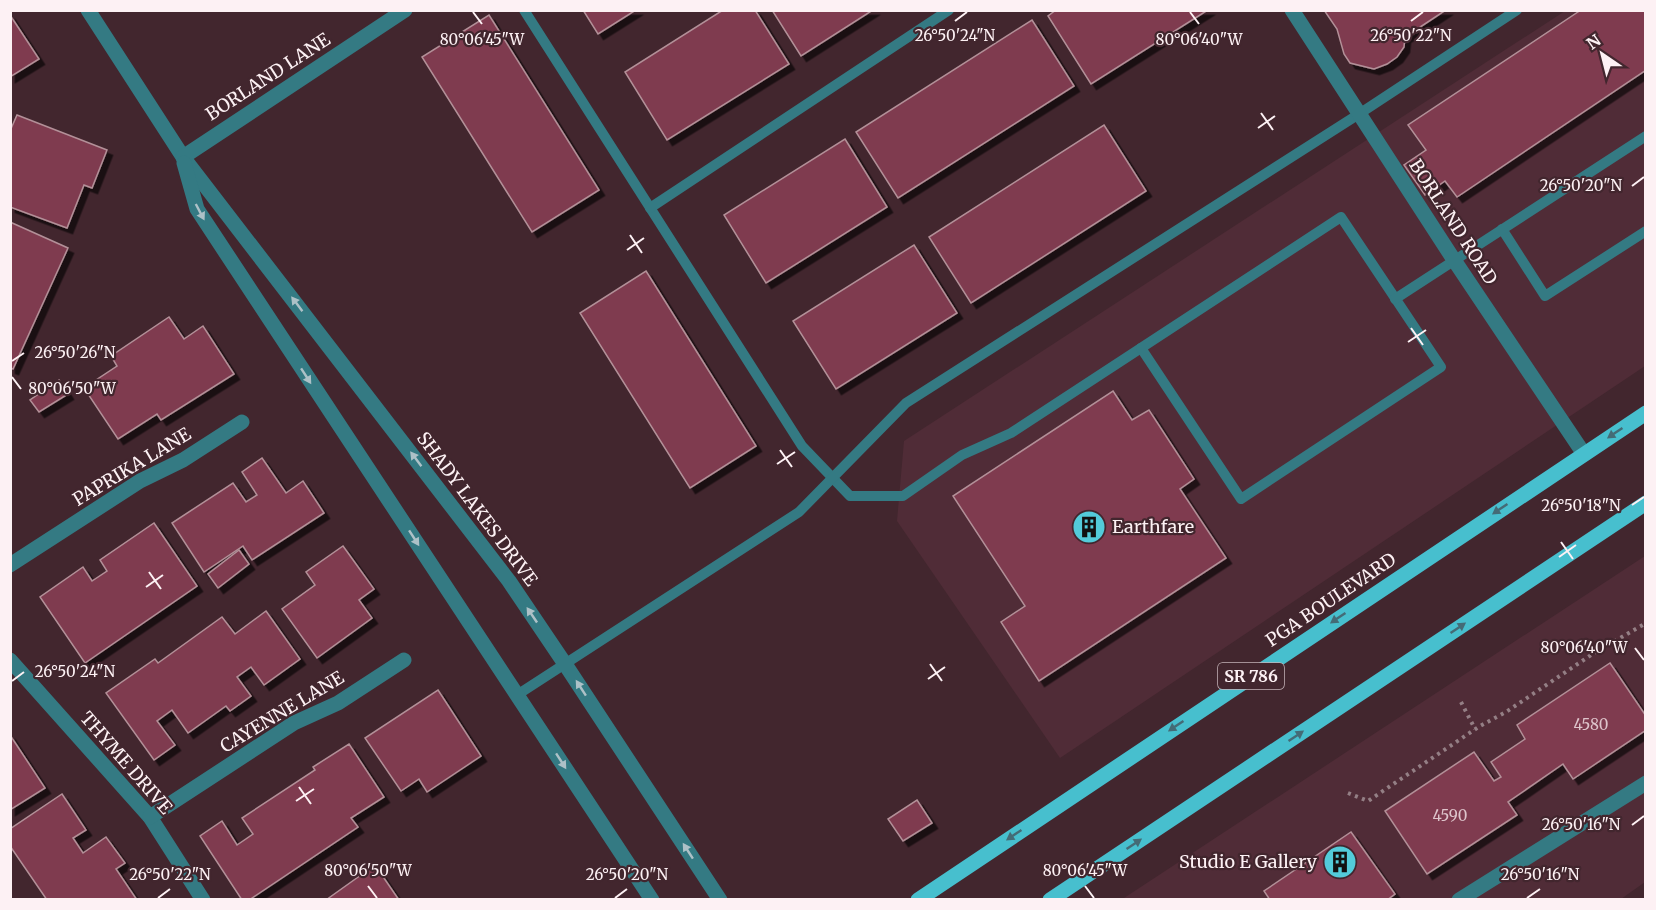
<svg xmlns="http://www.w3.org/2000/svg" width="1656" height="910" font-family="Merriweather,serif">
<defs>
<filter id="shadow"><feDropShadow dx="5.5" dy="5.5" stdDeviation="0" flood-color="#0009"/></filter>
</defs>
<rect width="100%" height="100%" fill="#42262e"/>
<g fill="#502c37">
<path d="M1565,11H1645V366L1060,758L897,521L904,441Z"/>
<path d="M1645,556V882L1621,899L1121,900Z"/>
</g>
<g fill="#7f3b50" stroke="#b39098" stroke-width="1.5" filter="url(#shadow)">
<path d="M583,10H636L598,34Z"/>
<path d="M723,10H755L789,64L667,140L625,72Z"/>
<path d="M772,10H873L801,56Z"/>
<path d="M1056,10H1208L1091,84L1048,16Z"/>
<path d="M1324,10H1446L1405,37L1404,47L1397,57L1387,64L1374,69L1350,63L1344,54L1337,29Z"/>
<path d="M1581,10H1646V70L1457,197L1445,181L1425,195L1404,165L1426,150L1408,125Z"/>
<path d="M10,15L39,59L10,77Z"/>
<path d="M489,15L599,190L532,232L422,57Z"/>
<path d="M1032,20L1074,86L898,198L856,132Z"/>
<path d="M17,115L107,150L92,188L84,185L67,228L10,207V131Z"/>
<path d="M1104,125L1146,191L971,303L929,237Z"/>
<path d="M845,139L887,207L766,283L724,215Z"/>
<path d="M10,222L68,248L13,369L10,368Z"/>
<path d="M914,245L957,313L836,389L793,321Z"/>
<path d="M646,271L756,446L690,488L580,313Z"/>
<path d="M169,317L184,339L203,326L234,374L161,420L157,414L118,439L84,388L117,366L111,356Z"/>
<path d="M59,380L68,394L39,412L30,400Z"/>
<path d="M1113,391L1132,420L1149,410L1194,479L1180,489L1226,558L1039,681L1001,622L1025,606L953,496Z"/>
<path d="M262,458L286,493L303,481L324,513L252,560L243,546L204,572L172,523L233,483L246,502L257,495L242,472Z"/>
<path d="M154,523L197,586L85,663L40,597L83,567L92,581L107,571L100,560Z"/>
<path d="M343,546L374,589L359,600L372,618L317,658L282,609L315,585L306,572Z"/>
<path d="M239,550L249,564L218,588L208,574Z"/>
<path d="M266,611L300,659L264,685L251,667L237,677L251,696L230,711L226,706L188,733L172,710L157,721L175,745L154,760L106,693L155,659L158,663L222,617L235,634Z"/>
<path d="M1610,663L1646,716V730L1573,779L1563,764L1508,802L1517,815L1427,874L1385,811L1474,752L1494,781L1501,777L1491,762L1525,739L1517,725Z"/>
<path d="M438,690L481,756L427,792L419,779L401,791L365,738Z"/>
<path d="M10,735L45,788L10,810Z"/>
<path d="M349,744L384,797L351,818L358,827L249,900H242L200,836L222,821L237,845L253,834L242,818L315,770L313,767Z"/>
<path d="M62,794L86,830L73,838L83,853L106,837L125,863L116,869L137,900H47L10,846V829Z"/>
<path d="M917,800L932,823L903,841L888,819Z"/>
<path d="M1351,832L1395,894L1387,900H1270L1264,891Z"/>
<path d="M375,865L399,900H326Z"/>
</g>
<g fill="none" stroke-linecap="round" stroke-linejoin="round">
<g stroke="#947f85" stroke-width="4" stroke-dasharray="3 4.5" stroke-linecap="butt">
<path d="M1461,702L1475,729"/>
<path d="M1348,793L1368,801L1480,726L1506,712L1594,653L1646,623"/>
</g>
<g stroke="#347a83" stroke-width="10">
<path d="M524,10L802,446L850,496H903L962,455L1011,433L1141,348"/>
<path d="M650,208L949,10"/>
<path d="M1341,217L1441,367L1241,499L1141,348Z"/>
<path d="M1502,229L1545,296L1646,231"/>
<path d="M1395,299L1646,136"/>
<path d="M517,695L799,512L906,403L1359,114L1517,10"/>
</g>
<g stroke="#347a83" stroke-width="15">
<path d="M88,10L183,157L509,581L565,664L720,900"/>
<path d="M1292,10L1454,260L1584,454"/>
<path d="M183,157L405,10"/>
<path d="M184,163L197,209L652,900"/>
<path d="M10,565L140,481L183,460L242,422"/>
<path d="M10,660L150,817L203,900"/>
<path d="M150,817L294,723L338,703L404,660"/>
<path d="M1459,900L1646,783"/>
</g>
<g stroke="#47bfce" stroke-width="15">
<path d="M918,900L1646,413"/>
<path d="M1050,900L1646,503"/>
</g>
</g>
<defs><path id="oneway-solid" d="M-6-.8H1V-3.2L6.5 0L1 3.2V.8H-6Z" transform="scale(1.5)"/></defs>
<g fill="#adc1c7">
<use href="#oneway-solid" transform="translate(200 212) rotate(62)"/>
<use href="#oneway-solid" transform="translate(297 304) rotate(-127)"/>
<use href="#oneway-solid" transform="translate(306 376) rotate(57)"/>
<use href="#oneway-solid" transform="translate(416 459) rotate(-127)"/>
<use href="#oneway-solid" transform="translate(414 538) rotate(57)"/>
<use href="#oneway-solid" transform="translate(532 615) rotate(-124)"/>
<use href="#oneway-solid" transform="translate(581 688) rotate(-123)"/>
<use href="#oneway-solid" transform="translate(561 761) rotate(57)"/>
<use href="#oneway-solid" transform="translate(688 851) rotate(-123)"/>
</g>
<g fill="#446b76">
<use href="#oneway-solid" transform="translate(1615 433) rotate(146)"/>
<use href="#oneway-solid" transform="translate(1500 509) rotate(146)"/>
<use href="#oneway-solid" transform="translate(1338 618) rotate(146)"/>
<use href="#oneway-solid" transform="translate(1458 628) rotate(-34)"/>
<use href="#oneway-solid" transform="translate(1176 726) rotate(146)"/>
<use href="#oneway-solid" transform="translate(1296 736) rotate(-34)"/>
<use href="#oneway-solid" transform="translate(1014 835) rotate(146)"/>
<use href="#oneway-solid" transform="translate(1134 844) rotate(-34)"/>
</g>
<path fill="none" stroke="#fdf1f4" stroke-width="2" d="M473,12L482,24M1190,12L1199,24M955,21L967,12M1411,21L1423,12M1261,113L1273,130M1258,128L1275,116M1632,186L1644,177M630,235L642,253M627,250L644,238M1411,328L1423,345M1408,342L1426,330M12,361L24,353M12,377L21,389M780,450L792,467M777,464L795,452M1632,505L1644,497M1561,542L1573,559M1559,557L1576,545M149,572L161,589M146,587L163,575M1635,648L1644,660M930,664L942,681M928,679L945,667M12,681L24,672M299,787L311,804M296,801L314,789M1632,825L1644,816M368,886L377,898M1085,886L1094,898M158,898L170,889M615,898L627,889M1527,898L1540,889"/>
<defs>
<g id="building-disc" transform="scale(1.725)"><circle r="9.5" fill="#53cbda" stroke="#42262e"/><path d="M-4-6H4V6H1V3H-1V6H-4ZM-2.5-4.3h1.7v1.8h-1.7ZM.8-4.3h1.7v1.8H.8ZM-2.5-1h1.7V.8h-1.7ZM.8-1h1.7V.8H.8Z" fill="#111"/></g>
</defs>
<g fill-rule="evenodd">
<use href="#building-disc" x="1089" y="527"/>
<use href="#building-disc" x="1340" y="862"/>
</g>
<g text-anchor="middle" stroke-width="4.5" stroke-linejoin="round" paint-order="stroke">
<g font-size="15" fill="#dec4cb">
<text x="1591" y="730">4580</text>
<text x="1450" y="821">4590</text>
</g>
<rect fill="#42262e" stroke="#c5b4b9" stroke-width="1.5" x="1218" y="663" width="66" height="26" rx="4.5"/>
<g font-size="16" font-weight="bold" fill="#fdf1f4">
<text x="1251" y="682">SR 786</text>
</g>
<g font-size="18" fill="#fdf1f4" stroke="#42262e">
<text transform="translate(268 77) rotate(-33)" y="6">BORLAND LANE</text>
<text transform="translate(1453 222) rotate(57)" y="6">BORLAND ROAD</text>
<text transform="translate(132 467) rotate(-31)" y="6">PAPRIKA LANE</text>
<text transform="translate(477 509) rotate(53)" y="6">SHADY LAKES DRIVE</text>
<text transform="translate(1331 600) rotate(-34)" y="6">PGA BOULEVARD</text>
<text transform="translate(282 712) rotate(-31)" y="6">CAYENNE LANE</text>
<text transform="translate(126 763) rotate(49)" y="6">THYME DRIVE</text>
</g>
<g font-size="18" fill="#fdf1f4" stroke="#42262e" text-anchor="start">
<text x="1112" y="533">Earthfare</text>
<text x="1317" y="868" text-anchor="end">Studio E Gallery</text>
</g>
</g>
<g font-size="15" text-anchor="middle" fill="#fdf1f4" stroke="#42262e" stroke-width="4.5" stroke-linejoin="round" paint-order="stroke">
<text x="955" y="41">26°50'24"N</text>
<text x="1411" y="41">26°50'22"N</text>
<text x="1199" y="45">80°06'40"W</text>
<text x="482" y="45">80°06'45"W</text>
<text x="1581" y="191">26°50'20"N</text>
<text x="75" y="358">26°50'26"N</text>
<text x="72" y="394">80°06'50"W</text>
<text x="1581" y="511">26°50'18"N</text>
<text x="1584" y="653">80°06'40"W</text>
<text x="75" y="677">26°50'24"N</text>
<text x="1581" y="830">26°50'16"N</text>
<text x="368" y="876">80°06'50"W</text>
<text x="1085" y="876">80°06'45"W</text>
<text x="170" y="880">26°50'22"N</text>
<text x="627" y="880">26°50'20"N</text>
<text x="1540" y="880">26°50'16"N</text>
</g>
<rect width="1656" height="910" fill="none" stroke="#fdf1f4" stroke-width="24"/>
<g transform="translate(1602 54) rotate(325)" stroke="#42262e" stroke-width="4.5" paint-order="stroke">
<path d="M0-4.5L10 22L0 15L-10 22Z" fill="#fdf1f4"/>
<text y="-9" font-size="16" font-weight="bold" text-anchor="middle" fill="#fdf1f4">N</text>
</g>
</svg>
